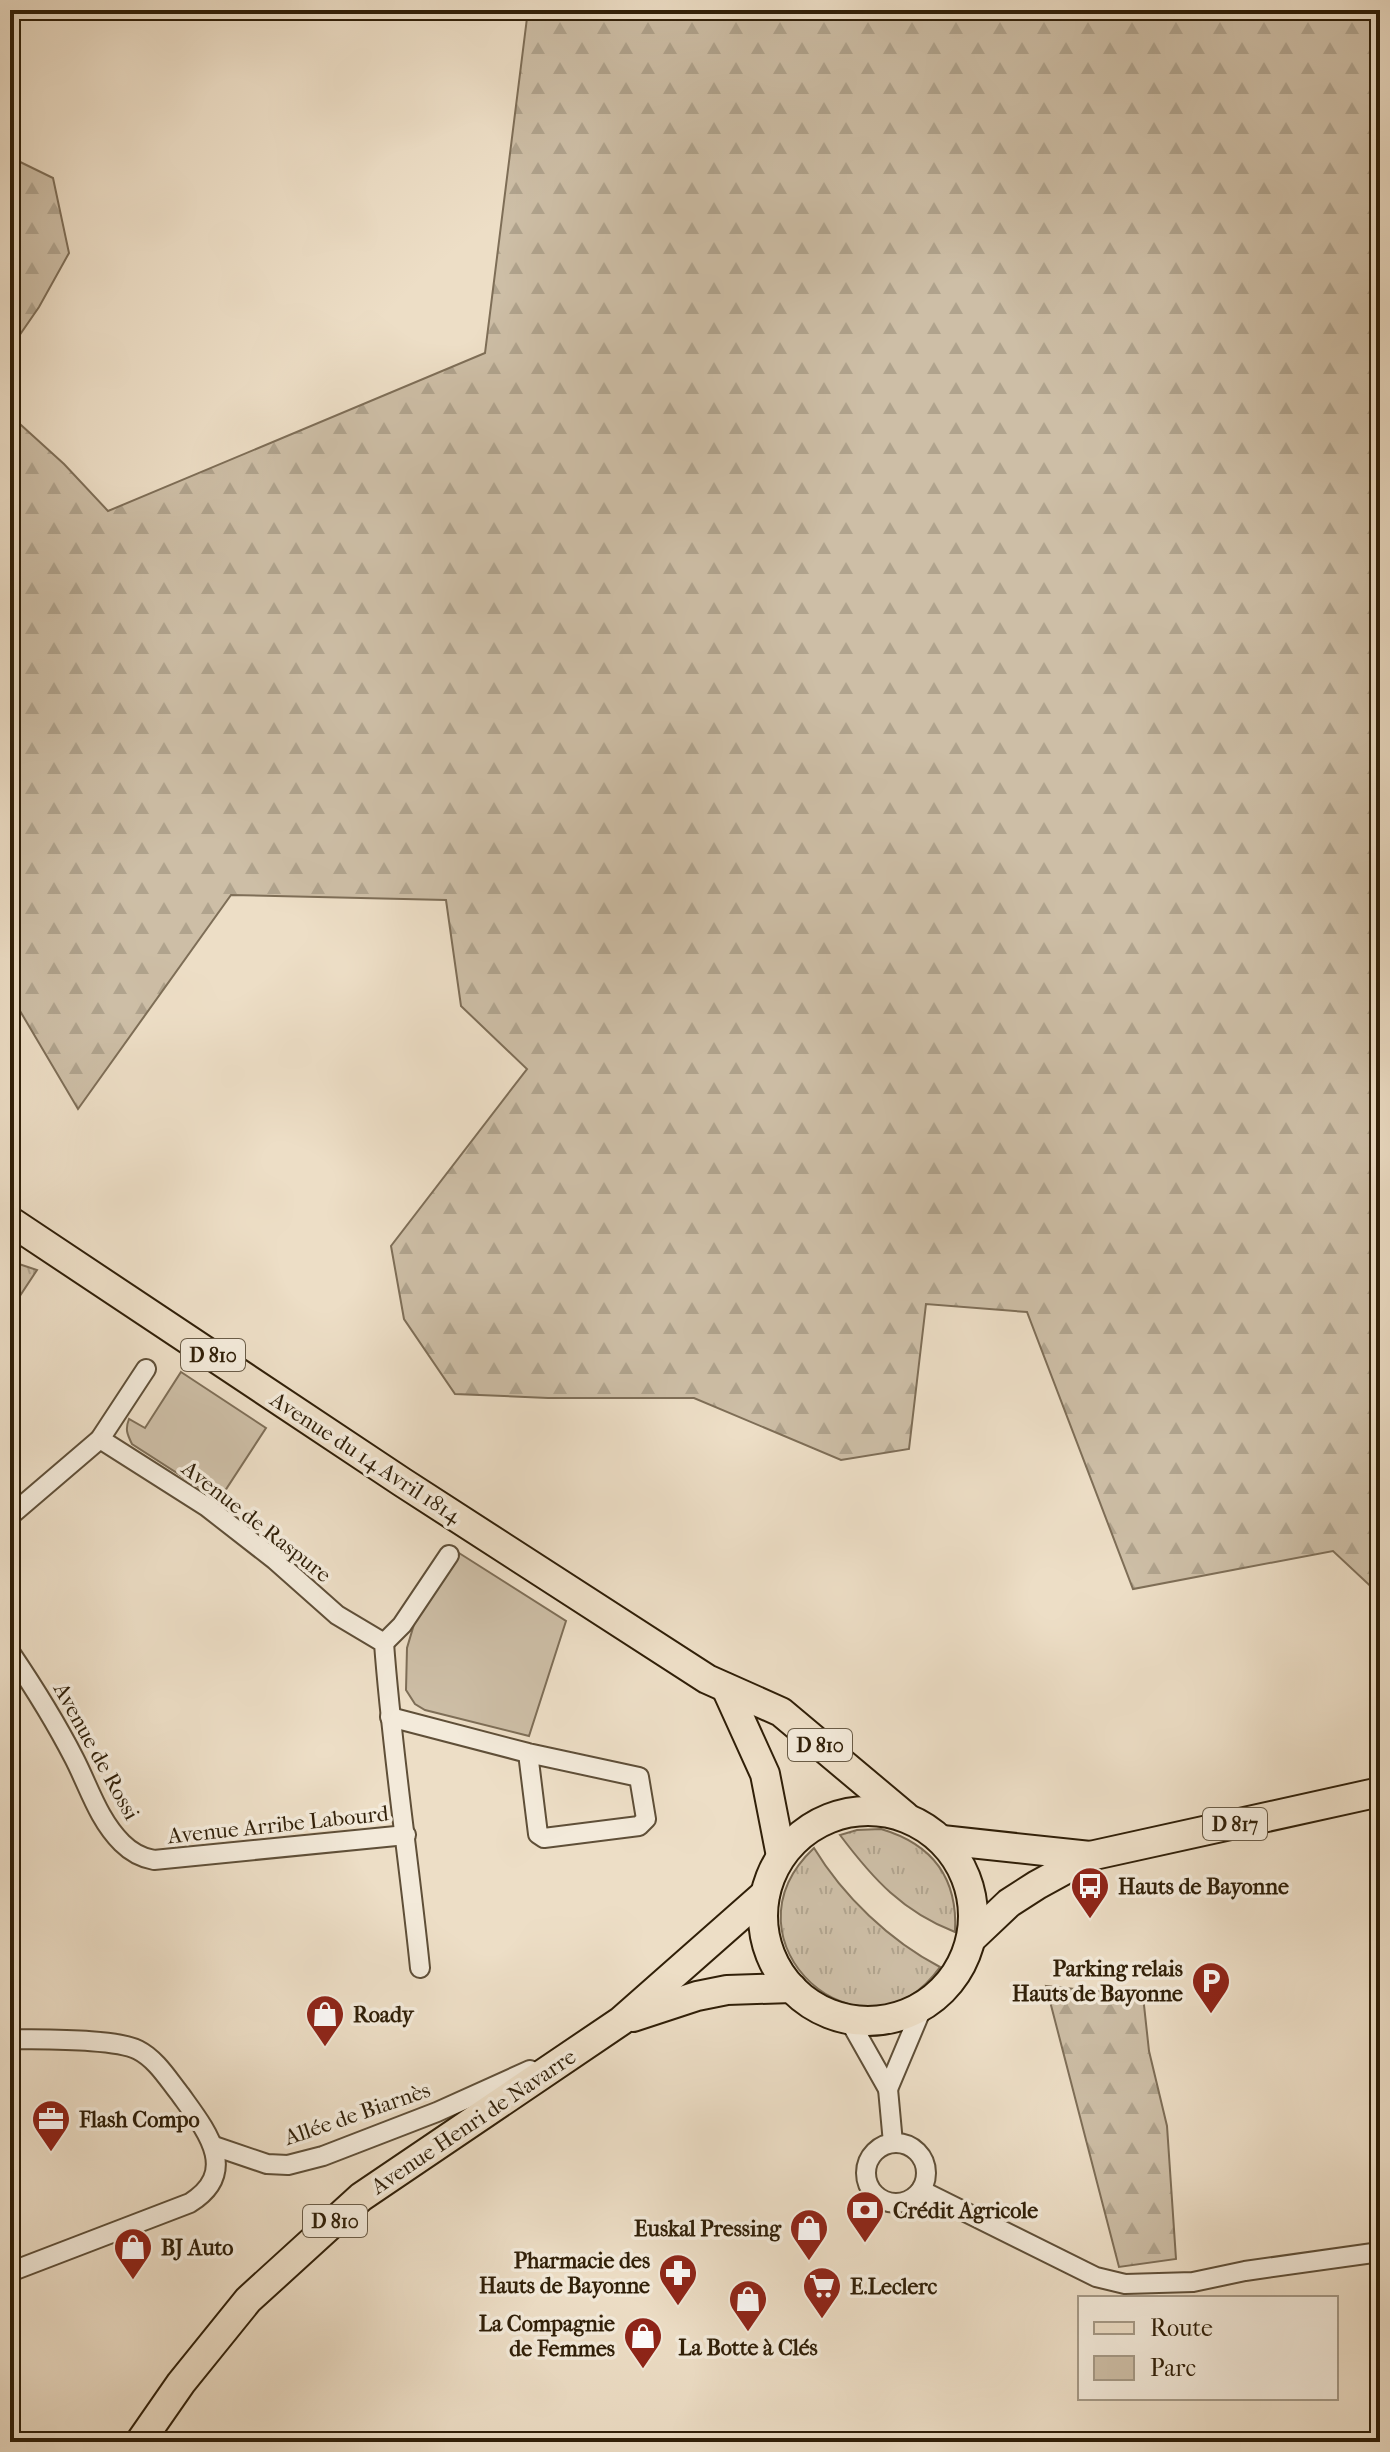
<svg xmlns="http://www.w3.org/2000/svg" width="1390" height="2452" font-family="'IM FELL French Canon',serif">
<defs>
<pattern id="grass-tufts" width="24" height="20" patternUnits="userSpaceOnUse" patternTransform="scale(2)"><rect width="24" height="20" fill="#cdbea6"/><path d="M3 7l-1-3M5 7V3M7 7l1-3M15 17l-1-3M17 17v-4M19 17l1-3" fill="none" stroke="#b0a38d"/></pattern>
<pattern id="forest-firs" width="22" height="20" patternUnits="userSpaceOnUse" patternTransform="scale(2)"><rect width="22" height="20" fill="#cdbea6"/><path d="M5 1l3.5 6h-7zM16 11l3.5 6h-7z" fill="#b0a38d"/></pattern>
</defs>
<rect width="100%" height="100%" fill="#eddec6"/>
<filter id="stains"><feTurbulence type="fractalNoise" baseFrequency=".0025" numOctaves="4"/><feColorMatrix values="0 0 0 0 .2 0 0 0 0 .09 0 0 0 0 .02 0 0 0 .5 -.17"/></filter>
<radialGradient id="worn" r=".72"><stop offset=".6" stop-color="#630" stop-opacity="0"/><stop offset="1" stop-color="#630" stop-opacity=".3"/></radialGradient>
<g fill="url(#grass-tufts)" stroke="#7e6e57" stroke-width="2">
<path d="M10,1261L37,1270L10,1311Z"/>
<path d="M881,1829C932,1844 958,1878 955,1932C903,1912 873,1879 840,1835L857,1830Z"/>
<path d="M814,1848C843,1896 890,1941 940,1967C864,2074 714,1942 814,1848Z"/>
</g>
<g fill="url(#forest-firs)" stroke="#7e6e57" stroke-width="2">
<path d="M528,10H1380V1595L1333,1551L1133,1589L1027,1312L926,1304L909,1449L841,1460L694,1398H548L455,1394L404,1319L391,1246L527,1069L461,1006L446,900L231,895L78,1109L10,994V415L64,464L108,511L485,353Z"/>
<path d="M10,157L53,178L69,253L39,307L10,349Z"/>
<path d="M1046,1986L1143,1996L1149,2051L1167,2126L1176,2259L1119,2267Z"/>
</g>
<g fill="#cdbea6" stroke="#7e6e57" stroke-width="2">
<path d="M181,1372L266,1428L219,1500L132,1444C127,1434 125,1429 129,1419L145,1428Z"/>
<path d="M459,1553L566,1621L529,1736L425,1710L415,1704L406,1690L407,1648L415,1621Z"/>
</g>
<g fill="none" stroke-linecap="round" stroke-linejoin="round">
<g stroke="#5f4f38" stroke-width="22">
<g id="minor">
<path d="M100,1439L207,1507L275,1560L337,1615L384,1643C392,1752 409,1860 420,1968"/>
<path d="M10,1516L100,1439L146,1369"/>
<path d="M384,1643L402,1625L449,1555"/>
<path d="M10,1652C33,1686 55,1721 74,1758C89,1787 98,1819 122,1843C131,1852 142,1858 154,1860L406,1835"/>
<path d="M390,1717L528,1753L639,1777L646,1819L639,1826L544,1838L538,1834L528,1753"/>
<path d="M849,2020L888,2089L893,2143"/>
<path d="M10,2039C39,2040 115,2038 138,2050C156,2059 168,2079 180,2094C205,2129 241,2171 190,2203L10,2272"/>
<path d="M888,2089L923,2006"/>
<circle cx="896" cy="2173" r="30"/>
<path d="M214,2146L267,2164L288,2165L323,2156L437,2112L530,2070"/>
<path d="M921,2190L1096,2277L1125,2284L1193,2282L1245,2271L1380,2252"/>
</g>
</g>
<g stroke="#301f08" stroke-width="32">
<g id="primary">
<path d="M10,1221L402,1482L707,1679L781,1712L905,1816"/>
<path d="M726,1688L765,1774L781,1856"/>
<circle cx="868" cy="1916" r="105"/>
<path d="M942,1840L1090,1856"/>
<path d="M971,1939L1009,1903L1037,1885L1090,1856L1380,1792"/>
<path d="M633,2017L697,1996L727,1990L792,1988"/>
<path d="M140,2442L181,2383L248,2300L361,2197L621,2021L765,1894"/>
</g>
</g>
<use href="#minor" stroke="#f3eada" stroke-width="18"/>
<use href="#primary" stroke="#eddec6" stroke-width="28"/>
</g>
<defs>
<g id="bus-pin" transform="scale(2)"><path d="M0 17L-7.5 6A9.5 9.5 0 1 1 7.5 6Z" fill="#8f2418" stroke="#f3eada"/><path d="M-5-6H5V4H4V6H2V4H-2V6H-4V4H-5ZM-3.5-4V0h7V-4ZM-3.5 1.2v1.5H-2V1.2ZM2 1.2v1.5H3.5V1.2Z" fill="#fff"/></g>
<g id="parking-pin" transform="scale(2)"><path d="M0 17L-7.5 6A9.5 9.5 0 1 1 7.5 6Z" fill="#8f2418" stroke="#f3eada"/><path d="M-3.5-5.5H1a3.5 3.5 0 0 1 0 7H-1V5.5H-3.5ZM-1-3.4V-.6H.8a1.4 1.4 0 0 0 0-2.8Z" fill="#fff"/></g>
<g id="shop-pin" transform="scale(2)"><path d="M0 17L-7.5 6A9.5 9.5 0 1 1 7.5 6Z" fill="#8f2418" stroke="#f3eada"/><path d="M-5-2.5h2.3a2.7 3.5 0 0 1 5.4 0H5L5.5 6h-11ZM-1.5-2.5h3a1.5 2.3 0 0 0-3 0Z" fill="#fff"/></g>
<g id="office-pin" transform="scale(2)"><path d="M0 17L-7.5 6A9.5 9.5 0 1 1 7.5 6Z" fill="#8f2418" stroke="#f3eada"/><path d="M-6-3h4V-5.5h4V-3h4V5H-6ZM-1-4.5V-3h2v-1.5ZM-6 0V1H6V0Z" fill="#fff"/></g>
<g id="bank-pin" transform="scale(2)"><path d="M0 17L-7.5 6A9.5 9.5 0 1 1 7.5 6Z" fill="#8f2418" stroke="#f3eada"/><path d="M-6-4H6V4H-6ZM0-2.3a2.3 2.3 0 1 0 0 4.6a2.3 2.3 0 1 0 0-4.6Z" fill="#fff"/></g>
<g id="pharmacy-pin" transform="scale(2)"><path d="M0 17L-7.5 6A9.5 9.5 0 1 1 7.5 6Z" fill="#8f2418" stroke="#f3eada"/><path d="M-2-6h4v4h4v4h-4v4h-4v-4h-4v-4h4Z" fill="#fff"/></g>
<g id="supermarket-pin" transform="scale(2)"><path d="M0 17L-7.5 6A9.5 9.5 0 1 1 7.5 6Z" fill="#8f2418" stroke="#f3eada"/><path d="M-6-5.5h2.5l.6 2H6L4.5 2H-2.5L-4.4-4H-6ZM-1.5 3.2a1.3 1.3 0 1 0 .1 0ZM3 3.2a1.3 1.3 0 1 0 .1 0Z" fill="#fff"/></g>
</defs>
<g fill-rule="evenodd">
<use href="#bus-pin" x="1090" y="1886"/>
<use href="#parking-pin" x="1211" y="1981"/>
<use href="#shop-pin" x="325" y="2014"/>
<use href="#office-pin" x="51" y="2119"/>
<use href="#bank-pin" x="865" y="2210"/>
<use href="#shop-pin" x="809" y="2228"/>
<use href="#shop-pin" x="133" y="2247"/>
<use href="#pharmacy-pin" x="678" y="2273"/>
<use href="#supermarket-pin" x="822" y="2286"/>
<use href="#shop-pin" x="748" y="2299"/>
<use href="#shop-pin" x="643" y="2336"/>
</g>
<g text-anchor="middle" stroke-width="7" stroke-linejoin="round" paint-order="stroke">
<g fill="#f3eada" stroke="#6a5c47" stroke-width="2">
<rect x="181" y="1339" width="64" height="32" rx="6"/>
<rect x="788" y="1729" width="64" height="32" rx="6"/>
<rect x="1203" y="1808" width="64" height="32" rx="6"/>
<rect x="303" y="2205" width="64" height="32" rx="6"/>
</g>
<g font-size="20" font-weight="bold" fill="#301f08">
<text x="213" y="1362">D 810</text>
<text x="820" y="1752">D 810</text>
<text x="1235" y="1831">D 817</text>
<text x="335" y="2228">D 810</text>
</g>
<g font-size="22" fill="#301f08" stroke="#f3eada">
<text transform="translate(366 1457) rotate(33)" y="8">Avenue du 14 Avril 1814</text>
<text transform="translate(257 1521) rotate(38)" y="8">Avenue de Raspure</text>
<text transform="translate(97 1751) rotate(61)" y="8">Avenue de Rossi</text>
<text transform="translate(278 1824) rotate(-6)" y="8">Avenue Arribe Labourd</text>
<text transform="translate(357 2113) rotate(-19)" y="8">Allée de Biarnès</text>
<text transform="translate(473 2121) rotate(-34)" y="8">Avenue Henri de Navarre</text>
</g>
<g font-size="22" font-weight="bold" fill="#301f08" stroke="#f3eada" text-anchor="start">
<text x="1118" y="1894">Hauts de Bayonne</text>
<text x="1183" y="1976" text-anchor="end">Parking relais<tspan x="1183" dy="25">Hauts de Bayonne</tspan></text>
<text x="353" y="2022">Roady</text>
<text x="79" y="2127">Flash Compo</text>
<text x="893" y="2218">Crédit Agricole</text>
<text x="781" y="2236" text-anchor="end">Euskal Pressing</text>
<text x="161" y="2255">BJ Auto</text>
<text x="650" y="2268" text-anchor="end">Pharmacie des<tspan x="650" dy="25">Hauts de Bayonne</tspan></text>
<text x="850" y="2294">E.Leclerc</text>
<text x="615" y="2331" text-anchor="end">La Compagnie<tspan x="615" dy="25">de Femmes</tspan></text>
<text x="748" y="2355" text-anchor="middle">La Botte à Clés</text>
</g>
</g>
<rect width="1390" height="2452" fill="none" stroke="#eddec6" stroke-width="40"/>
<rect x="12" y="12" width="1366" height="2428" fill="none" stroke="#301f08" stroke-width="4"/>
<rect x="20" y="20" width="1350" height="2412" fill="none" stroke="#301f08" stroke-width="2"/>
<rect x="1078" y="2296" width="260" height="104" fill="#f3eada" stroke="#a59986" stroke-width="2"/>
<rect x="1094" y="2322" width="40" height="12" fill="#eddec6" stroke="#a59986" stroke-width="2"/>
<text x="1150" y="2336" font-size="24" fill="#301f08">Route</text>
<rect x="1094" y="2356" width="40" height="24" fill="#cdbea6" stroke="#a59986" stroke-width="2"/>
<text x="1150" y="2376" font-size="24" fill="#301f08">Parc</text>
<rect width="100%" height="100%" filter="url(#stains)"/>
<rect width="100%" height="100%" fill="url(#worn)"/>
</svg>
